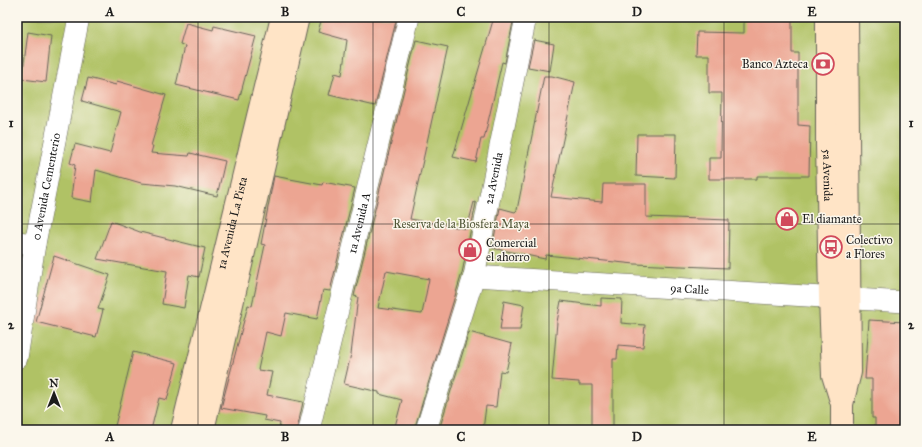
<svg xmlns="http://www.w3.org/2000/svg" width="922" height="447" font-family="'IM FELL Great Primer',serif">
<rect width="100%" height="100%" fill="#fbf7ec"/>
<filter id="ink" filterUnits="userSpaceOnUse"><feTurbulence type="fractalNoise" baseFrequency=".025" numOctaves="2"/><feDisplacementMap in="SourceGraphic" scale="8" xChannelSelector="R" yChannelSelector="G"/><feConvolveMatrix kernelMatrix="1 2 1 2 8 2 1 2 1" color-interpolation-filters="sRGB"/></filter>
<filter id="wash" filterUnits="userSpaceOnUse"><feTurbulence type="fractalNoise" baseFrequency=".012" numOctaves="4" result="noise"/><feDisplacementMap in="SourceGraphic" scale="16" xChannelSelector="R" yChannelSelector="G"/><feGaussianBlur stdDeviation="0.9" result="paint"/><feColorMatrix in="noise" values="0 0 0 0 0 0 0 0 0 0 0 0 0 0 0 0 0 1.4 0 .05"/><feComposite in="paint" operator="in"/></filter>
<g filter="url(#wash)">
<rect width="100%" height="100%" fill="#eae4c4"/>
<rect fill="#b0c265" stroke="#666f40" x="17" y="17" width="888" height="413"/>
<g id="blocks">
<g fill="#eca592" fill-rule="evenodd">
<path d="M322,17H397L375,106L329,95L335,73L342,75L347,40L318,32Z"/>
<path d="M494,17H514L505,63L502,62L484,139H481L476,162L453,157Z"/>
<path d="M744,17H792V53H798V125L810,126L809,176H757V179H709V158H721L722,93H709V55H696L697,32L744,33Z"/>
<path d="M186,23L213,30L214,26L256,36L239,100L176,85L185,46L180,44Z"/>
<path d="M28,32L51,36L46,82L22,79Z"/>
<path d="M416,40L448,47L410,219L467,229L474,202L476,203L462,273L414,430H394L402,400L379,394V392L344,384L351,354L358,297L354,296ZM386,271L429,279L422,314L378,308Z"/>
<path d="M534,40L554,44L550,71L528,67Z"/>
<path d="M544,76H552L575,82L551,197L602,202L603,184H646V217L729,220L728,268L635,264L546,255L545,259L492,248L500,208L515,212L517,210Z"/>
<path d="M88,78L116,85L117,81L166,95L151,146H153L151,153L189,156L190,153L225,161L217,196L175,186L141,183L96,170L92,202L71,198L75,165L70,163L75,144L110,153L121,112L82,101Z"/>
<path d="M637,134H676L675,178L636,176Z"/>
<path d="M274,176L322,185L323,182L355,188L330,291L323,290L317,319L286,313L281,336L266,332L258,370L272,372L267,395L303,402L297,430H279L280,423L264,420L265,416L221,408L248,305L252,306L265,245L261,244Z"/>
<path d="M111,221L140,232L205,248L199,277L189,275L184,308L162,304L167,271L97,259Z"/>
<path d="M54,256L110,275L98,309L103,310L96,337L36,322Z"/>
<path d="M601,298L622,299L621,323L645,325L643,347L618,345L617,359H613V430H592V385H579V382L552,380L557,322L561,301L601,306Z"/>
<path d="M504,301L524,305L520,330H500Z"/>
<path d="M869,320L905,322V418H901V430H875V418H872V379H865Z"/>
<path d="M469,332L512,344L506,372L500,371L496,407L486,406L483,430H439Z"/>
<path d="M133,352L177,363L167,400L159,398L151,430H114Z"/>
</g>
</g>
</g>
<g filter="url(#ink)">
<use href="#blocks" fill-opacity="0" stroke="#646257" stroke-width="1"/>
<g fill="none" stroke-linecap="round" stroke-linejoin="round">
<g stroke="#646257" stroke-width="22">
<g id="street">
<path d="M17,242L35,244"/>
<path id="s1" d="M474,276L905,302"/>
<path id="s2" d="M17,358L35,244L79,17"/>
<path id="s3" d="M309,430L409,17"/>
<path id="s4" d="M426,430L474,276L526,17"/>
</g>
</g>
<g stroke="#646257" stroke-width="24">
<g id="secondary">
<path id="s5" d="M827,17V144L830,298L833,375L842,404V430"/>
<path d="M842,404L850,372L847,17"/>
<path id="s6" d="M182,430L282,17"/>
<path d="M203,430L298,17"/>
</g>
</g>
<use href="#street" stroke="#fff" stroke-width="21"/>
<use href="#secondary" stroke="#ffe4c6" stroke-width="22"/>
</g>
</g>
<path fill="none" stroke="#1c1c1c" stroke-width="1" stroke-opacity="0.55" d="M198,17V430M373,17V430M549,17V430M724,17V430M17,224H905"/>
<defs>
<g id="bank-ring" transform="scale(1.15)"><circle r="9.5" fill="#fbf7ec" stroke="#d1495b" stroke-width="1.5"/><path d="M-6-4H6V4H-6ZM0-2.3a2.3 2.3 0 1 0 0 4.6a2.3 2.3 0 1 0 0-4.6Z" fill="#d1495b"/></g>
<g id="shop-ring" transform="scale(1.15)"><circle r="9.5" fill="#fbf7ec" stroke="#d1495b" stroke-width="1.5"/><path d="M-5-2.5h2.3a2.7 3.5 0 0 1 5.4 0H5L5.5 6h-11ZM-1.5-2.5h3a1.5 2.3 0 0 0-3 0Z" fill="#d1495b"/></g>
<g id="bus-ring" transform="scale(1.15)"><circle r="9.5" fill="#fbf7ec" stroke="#d1495b" stroke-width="1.5"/><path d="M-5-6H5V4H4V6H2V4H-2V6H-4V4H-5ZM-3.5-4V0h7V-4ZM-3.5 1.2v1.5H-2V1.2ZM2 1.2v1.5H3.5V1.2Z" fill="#d1495b"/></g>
</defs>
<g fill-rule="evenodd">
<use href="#bank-ring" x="823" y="64"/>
<use href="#shop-ring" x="787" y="219"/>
<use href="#bus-ring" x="831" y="247"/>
<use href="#shop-ring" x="470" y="250"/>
</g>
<g text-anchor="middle" stroke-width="3" stroke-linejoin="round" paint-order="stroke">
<g font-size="12" fill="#1c1c1c" stroke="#fbf7ec" text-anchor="start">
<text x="808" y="68" text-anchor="end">Banco Azteca</text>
<text x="802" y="223">El diamante</text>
<text x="846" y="244">Colectivo<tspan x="846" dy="14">a Flores</tspan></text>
<text x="486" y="247">Comercial<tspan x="486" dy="14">el ahorro</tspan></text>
</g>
<g font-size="12" fill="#1c1c1c" stroke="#fbf7ec">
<text dy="4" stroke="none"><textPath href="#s5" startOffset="158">5a Avenida</textPath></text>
<text dy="4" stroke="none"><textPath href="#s4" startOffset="261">2a Avenida</textPath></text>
<text dy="4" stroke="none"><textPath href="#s2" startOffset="174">0 Avenida Cementerio</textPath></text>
<text dy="4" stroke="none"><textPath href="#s6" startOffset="213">1a Avenida La Pista</textPath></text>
<text dy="4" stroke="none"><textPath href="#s3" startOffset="213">1a Avenida A</textPath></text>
<text dy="4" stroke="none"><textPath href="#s1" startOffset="216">9a Calle</textPath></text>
</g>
<g font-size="12" fill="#505636" stroke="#fbf7ec">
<text x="461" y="228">Reserva de la Biosfera Maya</text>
</g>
</g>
<rect width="922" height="447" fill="none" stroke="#fbf7ec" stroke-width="44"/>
<g transform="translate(54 393)" stroke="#fbf7ec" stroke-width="3" paint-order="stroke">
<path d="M0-3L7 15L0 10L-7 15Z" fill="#1c1c1c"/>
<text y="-6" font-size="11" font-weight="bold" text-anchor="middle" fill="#1c1c1c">N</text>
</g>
<rect x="22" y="22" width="878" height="403" fill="none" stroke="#1c1c1c" stroke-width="1.5"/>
<g font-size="13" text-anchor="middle" font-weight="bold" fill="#1c1c1c">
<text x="110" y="16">A</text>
<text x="285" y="16">B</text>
<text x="461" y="16">C</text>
<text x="637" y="16">D</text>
<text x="812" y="16">E</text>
<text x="11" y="127">1</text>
<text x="911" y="127">1</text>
<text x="11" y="329">2</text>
<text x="911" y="329">2</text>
<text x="110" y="441">A</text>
<text x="285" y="441">B</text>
<text x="461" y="441">C</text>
<text x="637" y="441">D</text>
<text x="812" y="441">E</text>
</g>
</svg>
